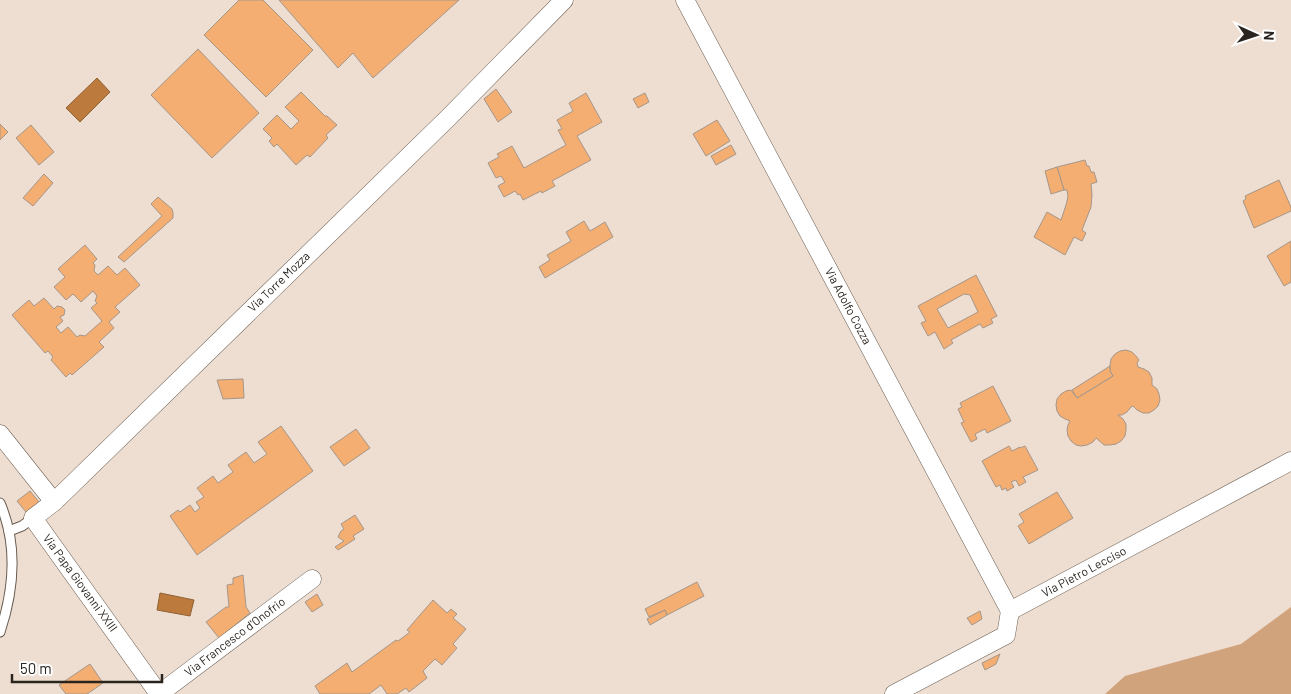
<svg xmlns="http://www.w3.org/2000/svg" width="1291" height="694" font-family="Barlow,sans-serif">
<rect width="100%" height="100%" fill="#eeded1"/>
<path fill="#d1a37d" d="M1291,607V694H1105L1125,676L1241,644Z"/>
<g fill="#bc7a3c" stroke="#906033">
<path d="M97,78L110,92L80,122L66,108Z"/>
<path d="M160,593L194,600L190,616L157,610Z"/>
</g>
<g fill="#f4ae71" stroke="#a5968a" fill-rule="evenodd">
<path d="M239,0H263L313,50L266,97L204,35Z"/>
<path d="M279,0H459L373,78L353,53L338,68Z"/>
<path d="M198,49L259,113L212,158L151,95Z"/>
<path d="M496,89L512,112L498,122L484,99Z"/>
<path d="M301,92L325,116H327L337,125L326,135L328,138L310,157L307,155L296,165L277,144L274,147L269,141L272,138L263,129L277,115L291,129L299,121L285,107Z"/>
<path d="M586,93L602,122L577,136L591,160L552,181L555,186L542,193L541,191L523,200L520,194L518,195L515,191L504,197L498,186L505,182L501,176L496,178L488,163L499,157L497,154L512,146L524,168L566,145L558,130L562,129L557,120L573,111L569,103Z"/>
<path d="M645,93L649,102L638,108L633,99Z"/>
<path d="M717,120L730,141L706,156L693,134Z"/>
<path d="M0,124L8,132L0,140Z"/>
<path d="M31,125L54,152L39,165L16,138Z"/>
<path d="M731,145L736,154L716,165L711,156Z"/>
<path d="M1085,160L1087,166H1089L1091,172H1094L1097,182L1091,184L1092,195L1091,207L1082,230L1086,233L1082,241L1074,237L1065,255L1034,237L1047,212L1061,220L1066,205L1068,197L1067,190H1064L1057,167Z"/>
<path d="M1057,167L1064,190L1051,194L1045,171Z"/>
<path d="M44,174L53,183L33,206L23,198Z"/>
<path d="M1279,180L1291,207V211L1254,228L1243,201L1246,199L1245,196Z"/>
<path d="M158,197L172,209L173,213V218L124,262L118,257L162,216L151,204Z"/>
<path d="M584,221L590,231L605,222L613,237L545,278L539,267L550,260L547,255L571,241L566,232Z"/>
<path d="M1291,241V282L1284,286L1267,256Z"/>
<path d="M85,245L97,259L93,263L95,265L94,271L98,275L108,266L117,275L125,268L140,285L115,307L120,312L109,322L114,328L99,342L104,347L72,375L70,373L66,377L51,360L53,357L48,351L45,353L12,315L29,300L34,306L44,298L54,309L57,306L62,307L65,310L64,315L60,317L63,321L56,327L61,333L68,327L77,337L80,335L85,336L102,321L91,308L97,303L95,301L97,296L93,291L81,302L73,294L66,300L54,287L65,277L58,269Z"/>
<path d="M976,275L997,316L991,319L993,323L983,328L980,324L951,340L953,343L944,349L935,332L928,336L921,323L926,321L918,306ZM964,294L970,295L978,312L948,328L937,309Z"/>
<path d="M1126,350L1132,352L1136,356L1139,360L1137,363L1138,367L1144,369L1149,372L1152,378V385L1157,389L1159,394L1160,400L1158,406L1154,410L1149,413H1143L1137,410L1133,406L1131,407L1127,412L1122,415H1118L1123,419L1126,424V430L1125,436L1121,441L1116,444L1110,445H1104L1096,438L1093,442L1087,445L1081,446L1076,445L1071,441L1068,436L1067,430L1068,425L1070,421L1065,419L1060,416L1057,411L1056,405L1057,399L1061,394L1066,391L1071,390L1077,398L1113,376L1110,371V365L1111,359L1115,354L1120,351Z"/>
<path d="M1110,366V371L1113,376L1077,398L1072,390Z"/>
<path d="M243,379L244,398L223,399L217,380Z"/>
<path d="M993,386L1011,421L987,433L985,429L975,434L977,439L971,442L961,423L964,422L958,409L962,407L960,403Z"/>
<path d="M281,426L313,471L197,555L170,516L178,510L180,512L190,505L195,512L200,508L196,502L204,497L197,488L213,476L218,483L233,472L228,465L246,452L254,463L267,454L258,442Z"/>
<path d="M356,429L370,448L344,466L330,447Z"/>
<path d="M1009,446L1012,451L1020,447V448L1025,446L1038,470L1023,477L1026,482L1019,486L1016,480L1011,482L1014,487L1007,491L1006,488L1002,490L1000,485L996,487L982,461Z"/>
<path d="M30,491L39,502L26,512L17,501Z"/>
<path d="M1057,492L1073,518L1029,544L1018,526L1024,522L1019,514Z"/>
<path d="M355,515L364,529L353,536L355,539L338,550L335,547L344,541L338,537L341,531L344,529L341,524Z"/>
<path d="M243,575L246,607L250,613L219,638L206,622L226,607H229L227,585L233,584V578Z"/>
<path d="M697,582L704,596L667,615L665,610L649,617L645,609Z"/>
<path d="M317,594L323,605L312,612L305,602Z"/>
<path d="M433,600L447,613L451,609L457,614L453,618L466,629L453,644L457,648L442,665L435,659L423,671L427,678L409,692L406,688L397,694H387L381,685L369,694H320L315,686L347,663L352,672L396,640L398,641L410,632L407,630Z"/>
<path d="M665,610L667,615L650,625L647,619Z"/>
<path d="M980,611L982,619L972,625L967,618Z"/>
<path d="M1000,654L996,664L985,670L982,663Z"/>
<path d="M90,664L103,683L87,694H66L59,685Z"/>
</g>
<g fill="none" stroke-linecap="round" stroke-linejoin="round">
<g stroke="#695c51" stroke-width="11">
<g id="lane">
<path d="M0,503C18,545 14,590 0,632"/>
<path d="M9,531L22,526L33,518"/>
</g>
</g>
<g stroke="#695c51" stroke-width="19">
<g id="street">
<path d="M685,0L1010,611"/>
<path d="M0,434L54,502L449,117L564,0"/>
<path d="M54,502L33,518L159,694"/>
<path d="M1010,611L1291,461"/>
<path d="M159,694L312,579"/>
<path d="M894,694L1006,635L1010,611"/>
</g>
</g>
<use href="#lane" stroke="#fff" stroke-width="9"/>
<use href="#street" stroke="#fff" stroke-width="18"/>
</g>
<g text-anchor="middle" stroke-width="4.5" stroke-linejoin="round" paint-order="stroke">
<g font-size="12" fill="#2a241f" stroke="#fff">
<text transform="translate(279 282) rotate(-44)" y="4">Via Torre Mozza</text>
<text transform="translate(848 306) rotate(62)" y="4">Via Adolfo Cozza</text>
<text transform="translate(1084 572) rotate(-28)" y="4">Via Pietro Lecciso</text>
<text transform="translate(80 583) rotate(54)" y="4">Via Papa Giovanni XXIII</text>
<text transform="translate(235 637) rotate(-37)" y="4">Via Francesco d'Onofrio</text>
</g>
</g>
<g transform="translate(1256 35) rotate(93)" stroke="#ffffff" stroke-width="4" paint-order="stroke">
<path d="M0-4L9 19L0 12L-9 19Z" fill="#2a241f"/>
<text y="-8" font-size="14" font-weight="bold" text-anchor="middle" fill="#2a241f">N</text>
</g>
<path d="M12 674v8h150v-8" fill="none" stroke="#2a241f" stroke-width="2.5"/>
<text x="20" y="674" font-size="15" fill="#2a241f" stroke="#ffffff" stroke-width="4" paint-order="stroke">50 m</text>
</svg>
